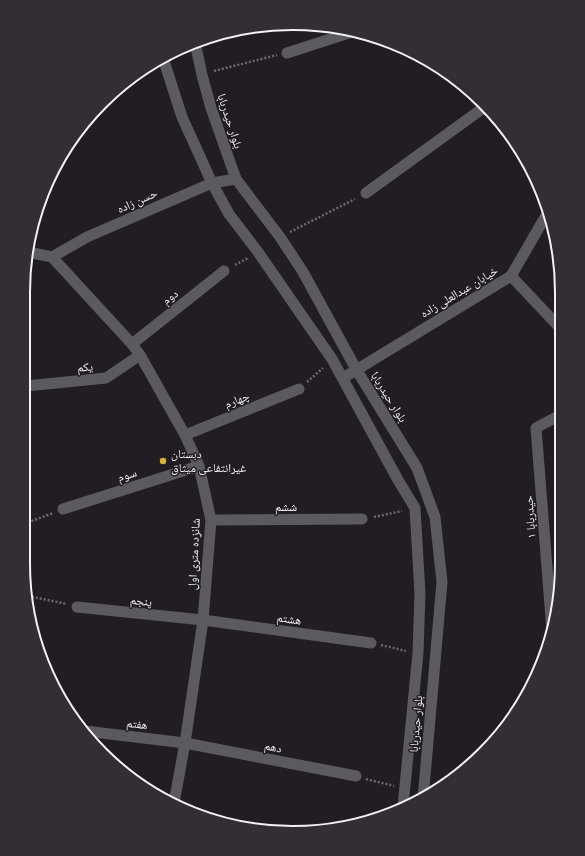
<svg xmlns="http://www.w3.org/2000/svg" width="585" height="856" font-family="'Exo 2','Noto Naskh Arabic',sans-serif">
<rect width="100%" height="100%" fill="#211d23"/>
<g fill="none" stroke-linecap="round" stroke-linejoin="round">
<g stroke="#6d6a6f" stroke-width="2.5" stroke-dasharray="2 2" stroke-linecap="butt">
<path d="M214,71L277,55"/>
<path d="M290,232L355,199"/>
<path d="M235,265L248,258"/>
<path d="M307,382L323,368"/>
<path d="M374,517L402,511"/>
<path d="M24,524L53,513"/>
<path d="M28,596L67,604"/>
<path d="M381,645L406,651"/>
<path d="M366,779L394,786"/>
</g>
<path stroke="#5b5b5f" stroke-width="11" d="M511,276L561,329"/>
<g stroke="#5b5b5f" stroke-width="11">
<path d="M287,53L355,31"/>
<path d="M366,193L486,106"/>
<path d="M28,252L52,257L132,344L140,355L185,435L199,466L211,520L203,620L185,743L174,803"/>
<path d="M52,257L87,237L212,183L236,179"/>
<path d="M132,344L224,271"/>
<path d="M343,378L511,276L548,212"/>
<path d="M26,386L106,378L140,355"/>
<path d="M185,435L299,389"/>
<path d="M63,509L199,466"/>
<path d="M211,520L362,519"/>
<path d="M77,607L203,620L371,643"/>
<path d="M552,631L536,428L560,415"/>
<path d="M85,731L185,743L356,776"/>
</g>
<g stroke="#5b5b5f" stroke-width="11">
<path d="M195,42L202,75L211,108L236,179L280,237L303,272L356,369L417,468L435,517L442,582L423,799"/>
<path d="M163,58L182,117L212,183L229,214L258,252L332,359L398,480L415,508L420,594L418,653L403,806"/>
</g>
</g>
<circle fill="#dab333" stroke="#211d23" stroke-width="1.5" cx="163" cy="461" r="4"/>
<g text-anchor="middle" stroke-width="3" stroke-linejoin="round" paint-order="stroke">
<g font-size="12" fill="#f4f1f5" stroke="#211d23">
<text transform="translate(230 121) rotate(72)" y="4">بلوار حیدربابا</text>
<text transform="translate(137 201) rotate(-24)" y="4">حسن زاده</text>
<text transform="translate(459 292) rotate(-31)" y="4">خیابان عبدالعلی زاده</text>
<text transform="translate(170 297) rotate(-38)" y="4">دوم</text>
<text transform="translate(85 367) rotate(-5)" y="4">یکم</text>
<text transform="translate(389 397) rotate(58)" y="4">بلوار حیدربابا</text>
<text transform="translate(237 400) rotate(-22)" y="4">چهارم</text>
<text transform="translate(127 475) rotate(-18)" y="4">سوم</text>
<text x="286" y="511">ششم</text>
<text transform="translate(530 517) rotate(-94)" y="4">حیدربابا ۱</text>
<text transform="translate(194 554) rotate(-87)" y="4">شانزده متری اول</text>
<text transform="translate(141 601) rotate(6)" y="4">پنجم</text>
<text transform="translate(289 619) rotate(8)" y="4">هشتم</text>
<text transform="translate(137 724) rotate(7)" y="4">هفتم</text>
<text transform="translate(416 724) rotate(-85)" y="4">بلوار حیدربابا</text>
<text transform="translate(273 747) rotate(11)" y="4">دهم</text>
</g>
<g font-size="12" fill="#f4f1f5" stroke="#211d23" text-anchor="start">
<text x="171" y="458">دبستان<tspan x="171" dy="14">غیرانتفاعی میثاق</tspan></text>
</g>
</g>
<path d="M0 0H585V856H0ZM292 30H293A262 262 0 0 1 555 292V564A262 262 0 0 1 293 826H292A262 262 0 0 1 30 564V292A262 262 0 0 1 292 30Z" fill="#322e34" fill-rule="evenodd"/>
<path fill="none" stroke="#f4f1f5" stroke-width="2" d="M292 30H293A262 262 0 0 1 555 292V564A262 262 0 0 1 293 826H292A262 262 0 0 1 30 564V292A262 262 0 0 1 292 30Z"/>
</svg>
